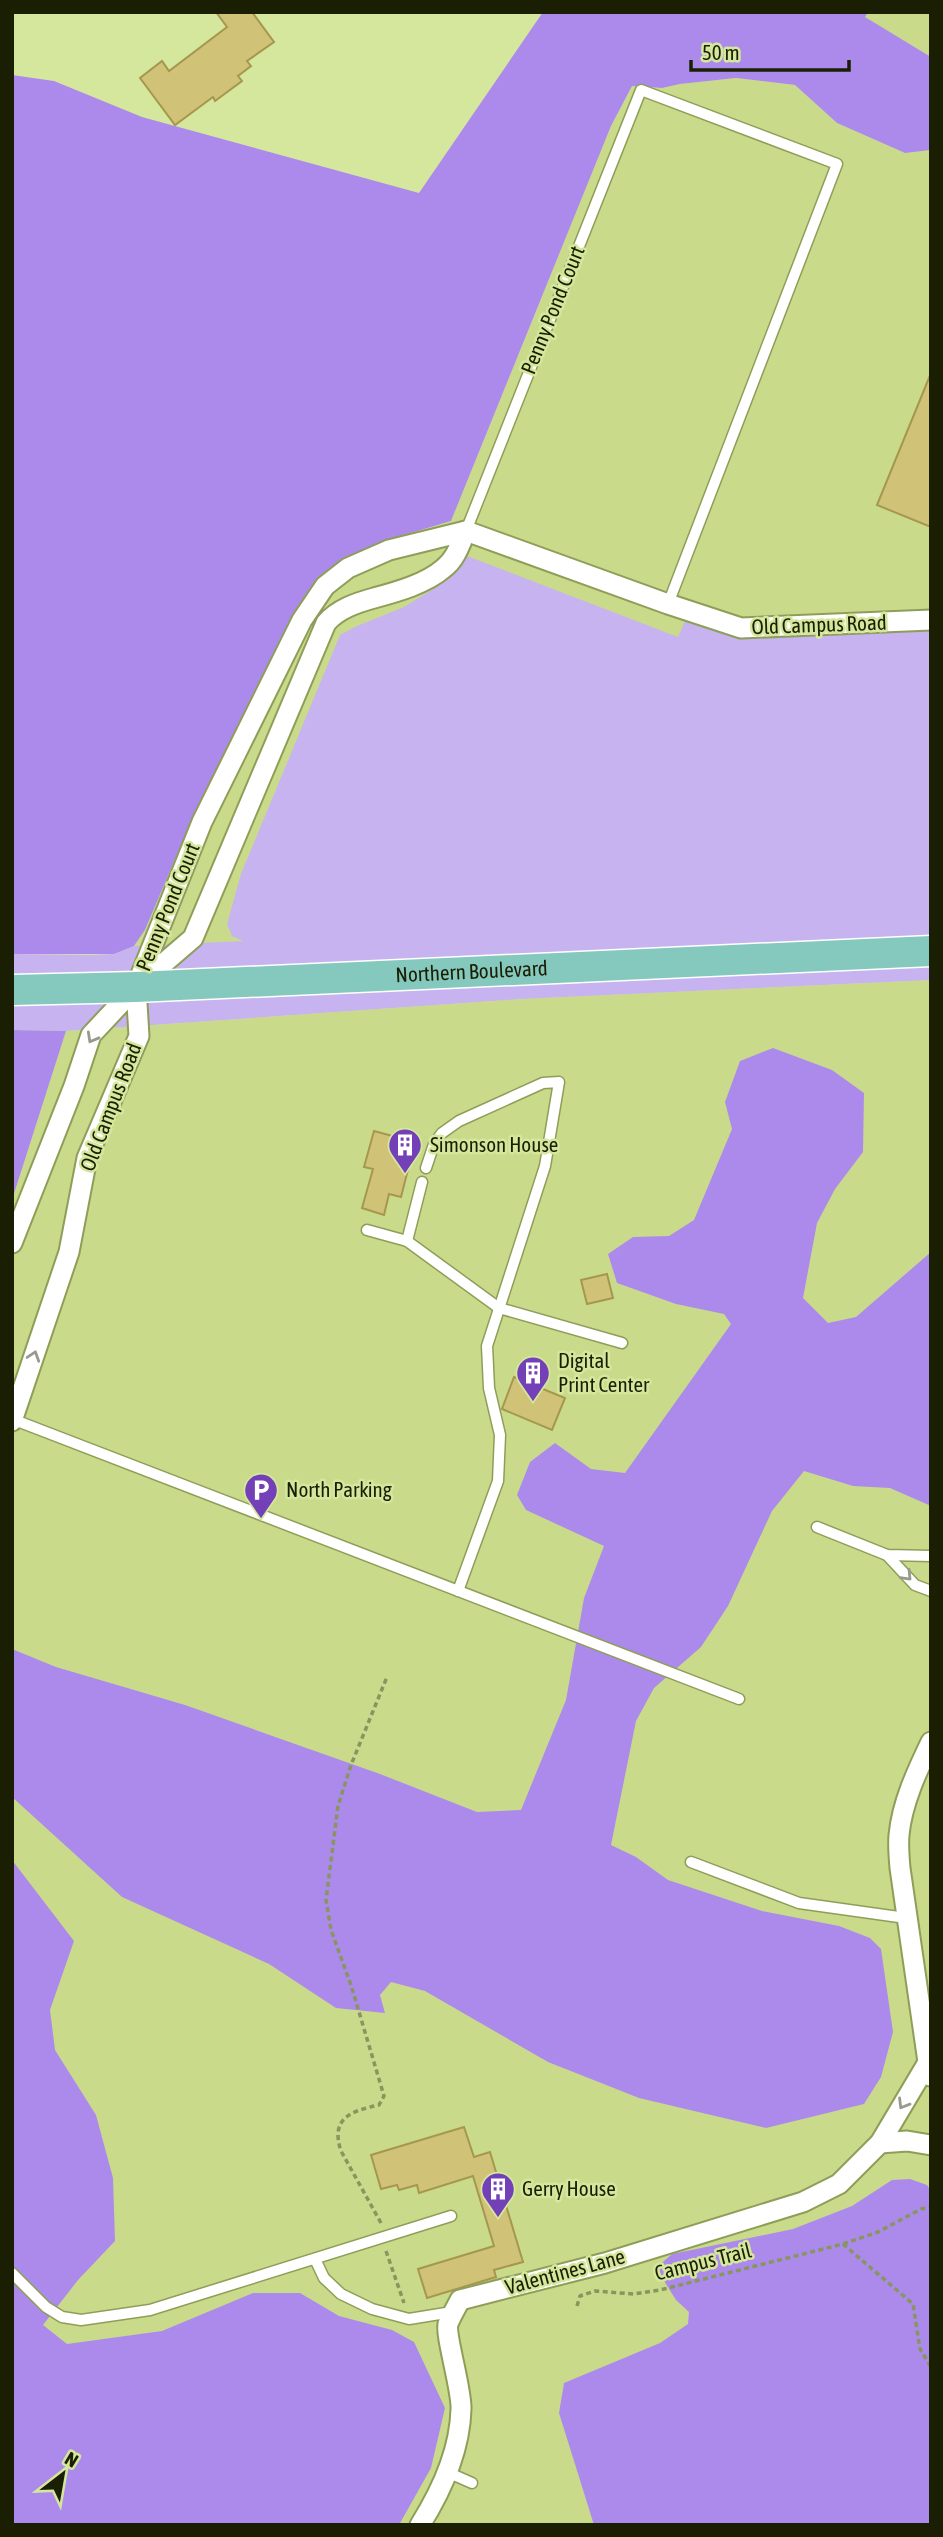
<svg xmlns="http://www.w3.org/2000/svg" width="943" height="2537" font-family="'Asap Condensed',sans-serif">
<rect width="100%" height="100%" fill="#d5e79d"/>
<g fill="#c9db8b">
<path d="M868,12H931V57L864,17Z"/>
<path d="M736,78L795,85L837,123L905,153L931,150V911L134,946L145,930L176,857L301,602L318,578L384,541L451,521L611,126L632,86L662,88L680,84Z"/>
<path d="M931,980V2525H12V1200L66,1031L521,999Z"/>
</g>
<path fill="#c6b3ef" d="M462,554L678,637L687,617L738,634L931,622V980L521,999L66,1031L12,1030V954L91,955L114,954L134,946L243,941L232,936L227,924L241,874L340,635L357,626L404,607L438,586L453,575Z"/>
<g fill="#ac8aeb">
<path d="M543,12H868L865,17L931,57V150L905,153L837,123L795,85L736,78L680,84L662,88L632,86L611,126L451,521L384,541L318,578L301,602L176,857L145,930L134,946L114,954H12V75L54,81L142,117L419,193Z"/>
<path d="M12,1030L66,1031L12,1200Z"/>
<path d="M773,1048L832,1070L864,1093L863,1152L835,1189L817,1223L803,1298L828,1323L856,1317L931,1252V1506L890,1488L853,1486L804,1471L772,1511L728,1606L701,1647L654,1688L636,1721L611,1845L636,1857L668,1880L762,1911L839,1926L870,1938L881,1949L893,2032L881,2077L864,2104L766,2128L639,2098L548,2062L425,1991L391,1982L380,1995L385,2013L336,2008L269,1964L122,1897L12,1797V1649L56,1667L185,1705L380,1774L477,1812L521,1810L566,1700L584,1598L604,1546L526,1510L517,1495L530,1462L555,1443L591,1469L625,1473L731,1324L724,1314L676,1304L617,1283L608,1254L633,1237L669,1236L694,1220L732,1129L725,1102L740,1061Z"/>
<path d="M12,1860L74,1941L50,2010L55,2050L96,2115L113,2178L115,2241L78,2280L43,2325L67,2344L162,2331L253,2293H300L339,2316L392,2330L414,2342L445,2408L431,2468L399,2525H12Z"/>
<path d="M910,2179L927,2185L931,2191V2525H594L559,2413L564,2383L660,2343L688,2324L689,2312L676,2300L656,2268L672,2254L793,2229L852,2206L892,2180Z"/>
</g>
<g fill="#d0c277" stroke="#a5984e" stroke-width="2">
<path d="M216,12H252L274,42L247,61L251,66L238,76L242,81L215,101L213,97L175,125L140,78L162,61L169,71L227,27Z"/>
<path d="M931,373V527L877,505Z"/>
<path d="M374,1131L415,1142L401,1197L389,1194L384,1215L362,1208L373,1169L364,1167Z"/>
<path d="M607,1274L613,1298L587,1304L581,1280Z"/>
<path d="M514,1377L565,1398L552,1430L502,1409Z"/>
<path d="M464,2127L474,2157L490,2152L523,2262L494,2270L496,2277L427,2298L418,2269L494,2246L473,2176L419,2193L417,2185L399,2190L397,2185L381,2189L371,2155Z"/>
</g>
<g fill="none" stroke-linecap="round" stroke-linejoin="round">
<g stroke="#8e9e58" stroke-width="13">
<g id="service">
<path d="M466,531L641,90L837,164L668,604"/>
<path d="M426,1168L434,1144L442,1133L459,1121L543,1083L559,1082L545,1166L487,1346L489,1388L500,1435L498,1481L458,1591"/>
<path d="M422,1182L407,1241L499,1308L622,1343"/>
<path d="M367,1230L407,1241"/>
<path d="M12,1419L739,1699"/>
<path d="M817,1527L887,1555L931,1556"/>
<path d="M887,1555L915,1585L931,1591"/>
<path d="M691,1862L799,1903L906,1918"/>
<path d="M315,2259L324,2278L341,2294L372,2309L409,2319L452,2312"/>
<path d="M12,2273L46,2307L62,2317L81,2320L150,2310L451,2216"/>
<path d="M447,2472L472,2483"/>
</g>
</g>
<g stroke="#8e9e58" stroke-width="23">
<g id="minor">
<path d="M466,531C460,544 456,559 444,568C426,584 396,592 374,598C356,603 338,609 326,623L193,938L136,987L202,822L302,620L325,586L348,568L389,550Z"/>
<path d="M466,531L668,604L741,628L931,620"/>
<path d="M12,1243L74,1086L91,1035L136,987"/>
<path d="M12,1421L69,1252L87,1158L139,1036L136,987"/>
<path d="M930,2076L900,1868C899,1857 898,1846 899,1835C902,1803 917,1771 931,1742"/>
<path d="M880,2143L907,2141L931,2145"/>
<path d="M420,2525C442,2490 460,2451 461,2409C462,2390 445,2335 448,2324C451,2316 456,2308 460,2300L605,2263L803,2202L839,2184L880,2143L927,2064"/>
</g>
</g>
<g stroke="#fff" stroke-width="33">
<g id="primary">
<path id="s1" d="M12,990L136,987L931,951"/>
</g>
</g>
<g stroke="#88955e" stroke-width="3.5" stroke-dasharray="5 3.5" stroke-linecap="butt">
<path d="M381,2223L341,2151C330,2118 351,2111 379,2105L384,2096L351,1985L331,1930L326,1900L338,1806L351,1765L387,1677"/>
<path d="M843,2244L913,2304L920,2349L931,2367"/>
<path d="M386,2251L404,2303"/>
<path d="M577,2306L580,2296L595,2291L634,2294L660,2290L843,2244L878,2232L921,2209L931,2207"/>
</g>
<use href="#service" stroke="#fff" stroke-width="10"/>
<use href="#minor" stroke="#fff" stroke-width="19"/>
<use href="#primary" stroke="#85c9be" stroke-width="30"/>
</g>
<defs><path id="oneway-chevron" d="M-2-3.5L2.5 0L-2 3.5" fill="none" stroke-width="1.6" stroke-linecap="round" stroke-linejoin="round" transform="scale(1.75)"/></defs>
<g stroke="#989a8e">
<use href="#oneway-chevron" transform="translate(92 1038) rotate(119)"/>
<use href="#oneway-chevron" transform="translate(34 1356) rotate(-72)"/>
<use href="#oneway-chevron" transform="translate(907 1576) rotate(46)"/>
<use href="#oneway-chevron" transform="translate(903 2104) rotate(121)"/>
</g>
<defs>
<g id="building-pin" transform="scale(1.75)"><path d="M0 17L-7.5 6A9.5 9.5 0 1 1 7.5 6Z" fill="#7340b8" stroke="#d5e79d"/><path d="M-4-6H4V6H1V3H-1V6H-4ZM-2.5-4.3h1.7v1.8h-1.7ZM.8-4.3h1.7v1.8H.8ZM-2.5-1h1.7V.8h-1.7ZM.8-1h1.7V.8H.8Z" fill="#fff"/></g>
<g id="parking-pin" transform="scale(1.75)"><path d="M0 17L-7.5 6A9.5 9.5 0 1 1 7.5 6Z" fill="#7340b8" stroke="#d5e79d"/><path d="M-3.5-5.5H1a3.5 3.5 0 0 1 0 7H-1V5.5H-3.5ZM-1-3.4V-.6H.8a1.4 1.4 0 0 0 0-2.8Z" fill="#fff"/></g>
</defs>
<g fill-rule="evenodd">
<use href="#building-pin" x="405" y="1145"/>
<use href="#building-pin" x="533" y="1373"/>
<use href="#parking-pin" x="261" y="1490"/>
<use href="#building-pin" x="498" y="2189"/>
</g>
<g text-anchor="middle" stroke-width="5" stroke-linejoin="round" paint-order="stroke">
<g font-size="21" fill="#1a1f03" stroke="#d5e79d">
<text transform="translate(553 310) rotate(-68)" y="7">Penny Pond Court</text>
<text transform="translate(819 625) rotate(-2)" y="7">Old Campus Road</text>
<text transform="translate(168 907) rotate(-68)" y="7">Penny Pond Court</text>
<text dy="7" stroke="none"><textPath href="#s1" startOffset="460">Northern Boulevard</textPath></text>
<text transform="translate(111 1107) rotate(-69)" y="7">Old Campus Road</text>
<text transform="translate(703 2262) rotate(-14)" y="7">Campus Trail</text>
<text transform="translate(565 2272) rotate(-15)" y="7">Valentines Lane</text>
</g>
<g font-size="21" fill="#1a1f03" stroke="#d5e79d" text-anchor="start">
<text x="430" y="1152">Simonson House</text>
<text x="558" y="1368">Digital<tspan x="558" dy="24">Print Center</tspan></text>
<text x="286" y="1497">North Parking</text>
<text x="522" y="2196">Gerry House</text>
</g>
</g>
<rect width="943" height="2537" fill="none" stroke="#1a1f03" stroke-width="28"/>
<g transform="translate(63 2474) rotate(31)" stroke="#d5e79d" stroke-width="5" paint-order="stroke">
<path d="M0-5L12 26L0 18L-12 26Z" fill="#1a1f03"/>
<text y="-10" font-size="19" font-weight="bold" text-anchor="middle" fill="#1a1f03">N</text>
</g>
<path d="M691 60v10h158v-10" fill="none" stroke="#1a1f03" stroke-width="3.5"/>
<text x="702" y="60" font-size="21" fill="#1a1f03" stroke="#d5e79d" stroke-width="5" paint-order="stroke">50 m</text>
</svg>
